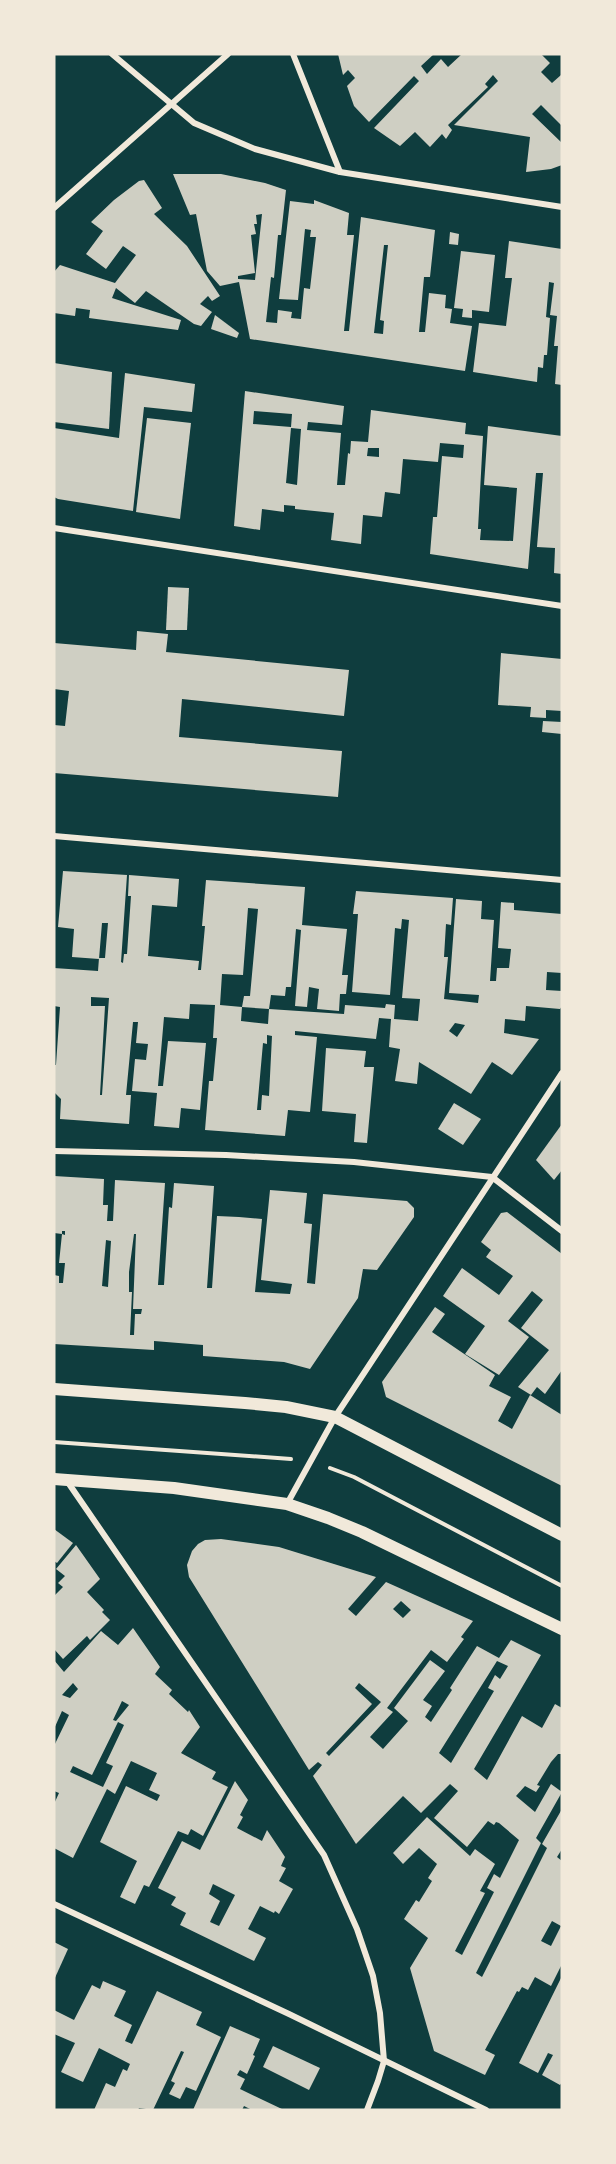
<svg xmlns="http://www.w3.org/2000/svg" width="616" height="2164" font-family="Mulish,sans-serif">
<rect width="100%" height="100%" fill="#0f3d3e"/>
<g fill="#cfcfc3" fill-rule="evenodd">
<path d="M338,54H434L421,66L427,74L441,59L448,67L462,54H541L550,63L541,72L552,83L561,75L562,76V126L541,105L532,114L562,143V165L551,169L526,172L530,137L454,125L498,81L493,75L485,84L488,87L448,125L452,130L446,139L442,134L430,147L415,132L400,146L374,128L419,81L414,76L369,122L354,106L347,86L355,78L348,70L343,75Z"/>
<path d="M173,174H221L265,183L286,190L281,235H278L274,278L271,277L266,322L277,323L278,310L292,312L291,318L301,319L304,288L310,289L316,237H310L311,230L305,229L298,300L279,299L290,201L314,204V200L349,213L347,235H354L344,331H349L361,217L435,230L430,277H424L419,332H425L429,293L446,295L445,308L452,309L450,323L472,326L465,371L250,339L239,282L220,286L207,271L196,214L190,215ZM262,214L255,280L238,279V276L255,273L251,235L256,234L254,224H257L256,215ZM384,245H388L380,320L384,321L383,334L374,333Z"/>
<path d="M144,180L162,208L154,214L187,246L220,296L212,301L208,296L200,304L212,312L201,326L194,324L146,291L135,303L116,288L112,298L181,320L178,330L89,318L90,310L76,308L75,316L54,313V272L60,265L115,283L136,255L123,246L106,269L86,254L103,231L91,222L114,200L139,181Z"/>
<path d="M450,232L459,234L458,245L449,244Z"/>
<path d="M509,241L562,249V385L555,384L558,346H554L557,316L550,315L554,283L549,282L546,317L550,318L547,355H544L543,368L538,367L537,382L473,372L479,323L506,326L512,278H505Z"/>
<path d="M461,251L495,255L489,312L472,310V318L462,317L463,309L454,308Z"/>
<path d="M215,315L239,333L237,338L211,329Z"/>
<path d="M54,363L112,372L109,429L54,422Z"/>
<path d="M125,373L195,384L192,412L144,407L133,511L58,499L54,497V428L119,438Z"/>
<path d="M245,391L344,406L342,425L308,422L307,430L341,433L337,485H345L348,453L350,454L351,441L368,442L371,410L466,423L465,434L483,436L478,529H481L480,540L513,541L517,488L484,485L488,426L562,436V574L554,573L555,548L537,547L543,473H536L528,569L430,554L433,517H437L442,456L463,458L464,445L440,443L438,462L403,459L400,494L385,492L382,517L363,515L361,544L331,540L334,513L295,509V506L284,505V512L262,509L260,530L234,526ZM254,411L292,414L291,427L253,424ZM291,428L301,429L297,485L286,483ZM368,448H379V457L367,456Z"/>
<path d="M147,418L191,423L180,519L136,512Z"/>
<path d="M168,587L189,588L187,630H166Z"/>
<path d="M137,631L168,634L166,652L349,670L344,716L182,699L179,737L342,751L338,797L54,773V725L65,726L69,691L54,689V643L136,650Z"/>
<path d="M501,653L562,659V711L546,710V718L530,717L531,707L498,705Z"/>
<path d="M543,721L562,722V734L542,732Z"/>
<path d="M63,871L127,875L121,962L123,963L124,954H127L131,896H128L129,875L179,879L177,907L152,905L148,956L199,961L198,970H201L205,926H202L206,880L305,887L302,925L347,929L342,975H348L346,994H340L339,1011L317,1009L319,989L309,987L307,1007L295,1006L301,930L296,929L291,987H286L285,996L271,995L269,1009L242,1007L244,996H250L258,909L248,908L243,975L222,974L220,1005L242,1007L241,1021L268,1024L269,1009L344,1014L345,1005L385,1008L386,1004L395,1005L394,1019L418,1021L420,999L402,998L409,920L402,919L401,929L395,928L390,995L352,992L358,914H353L356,891L453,898L451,925L446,924L444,957H448L444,999L478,1003L479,995L449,993L456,899L482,901L481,919L494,920L490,981H496L497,968H509L511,949L498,948L501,902L514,903V910L562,914V973L547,972L546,990L562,991V1006L560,1009L526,1006L525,1021L505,1019L504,1033L539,1039L512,1075L492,1062L471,1094L419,1062L417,1084L395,1081L400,1049L389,1047L391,1019L379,1018L376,1039L295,1031V1035L317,1037L310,1112L288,1110L285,1136L205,1130L209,1081H213L217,1038H213L215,1005L190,1004L189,1019L164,1017L158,1086H163L168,1041L206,1043L200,1110L181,1108L179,1128L154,1126L157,1093L132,1091L135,1059L146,1060L148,1044L136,1043L138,1022H133L126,1095H131L129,1124L60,1119L61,1099L54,1092V1065H56L60,1007L54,1006V968L98,971L99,958H105L108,923H102L99,959L72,957L74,929L58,927ZM91,997L109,998L102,1095H100L105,1006H91ZM455,1023L465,1025L457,1037L449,1031ZM267,1035L272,1036L269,1096L262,1095L261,1110H257L263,1043L267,1044Z"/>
<path d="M326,1048L366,1051L364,1067H374L367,1143L354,1142L356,1114L322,1111Z"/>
<path d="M454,1103L481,1119L463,1145L438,1129Z"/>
<path d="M562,1124V1170L554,1180L536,1160Z"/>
<path d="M54,1176L104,1179L103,1205H108L107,1221H113L115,1180L165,1183L158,1285H164L169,1207L172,1208L174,1183L214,1186L207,1288H212L217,1216L239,1217L262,1219L255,1292L290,1294L292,1284L261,1280L270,1190L307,1193L304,1223L312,1224L307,1283L315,1284L323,1194L407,1201L414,1208V1217L377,1270L363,1269L358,1298L310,1369L284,1362L203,1356V1345L154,1341V1350L54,1344V1275L59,1276V1283H63L65,1263H59L62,1234L65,1235V1231H62V1234L54,1233ZM134,1234H136L133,1309H142L141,1314H135L134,1335H130L132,1292H129V1272ZM106,1240L111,1241L108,1287L102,1286Z"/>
<path d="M507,1212L562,1254V1370L545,1394L537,1387L531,1395L518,1387L549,1350L521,1328L543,1300L532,1291L508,1321L529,1337L499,1375L465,1354L485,1326L443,1296L462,1268L499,1295L513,1276L486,1257L491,1250L481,1242L501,1213Z"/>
<path d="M435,1307L445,1314L432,1332L495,1375L489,1386L511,1397L498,1421L512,1429L530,1395L562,1415V1486L386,1397L382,1382Z"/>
<path d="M54,1529L73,1543L57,1563L54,1561Z"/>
<path d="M221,1539L279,1547L376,1577L348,1609L356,1616L386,1582L473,1621L461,1637L464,1639L447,1662L431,1650L387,1708L393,1712L370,1737L383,1749L408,1721L394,1708L430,1660L445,1671L423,1700L432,1706L425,1717L431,1722L452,1690L450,1688L477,1646L499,1658L511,1640L541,1655L474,1769L487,1780L522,1716L542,1728L555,1704L562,1708V1754H558L551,1762L537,1785L540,1786L536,1792L525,1786L516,1796L535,1812L551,1784L562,1792L536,1838L541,1843L476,1973L482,1977L507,1928L547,1848L542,1844L562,1809V1849L557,1857L562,1861V1964L551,1986L535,1977L528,1990L522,1987L519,1992L517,1991L485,2050L495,2055L485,2075L434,2051L410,1968L428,1938L404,1919L416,1900L419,1902L432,1881L428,1878L437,1864L419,1848L403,1864L393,1853L427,1817L470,1856L475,1849L495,1864L480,1891L485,1893L455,1951L462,1955L494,1892L487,1888L494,1874L500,1878L519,1840L499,1823L496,1822L494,1825L488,1821L467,1847L434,1818L458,1791L450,1784L421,1813L403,1796L356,1844L313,1776L322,1765L318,1762L309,1770L189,1577L187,1565L192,1551L198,1544L205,1540ZM401,1601L411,1610L403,1618L393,1609ZM497,1661L508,1666L500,1679L495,1675L488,1688L494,1691L451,1763L439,1753ZM359,1683L381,1702L329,1756L326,1753L372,1704L355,1688ZM552,1921L561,1926L551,1946L541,1941Z"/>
<path d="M76,1545L100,1579L87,1592L104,1610L102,1612L110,1620L90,1640L87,1636L63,1659L54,1649V1596L63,1587L58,1583L65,1576L56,1569Z"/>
<path d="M133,1628L160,1667L155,1674L172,1690L169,1694L188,1712L189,1710L200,1727L181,1753L216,1772L212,1779L228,1787L203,1836L191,1829L188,1835L178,1831L149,1887L144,1885L135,1904L120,1897L137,1861L100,1842L126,1786L157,1801L160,1795L149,1790L157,1773L131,1761L115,1794L107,1789L73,1858L54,1848V1804L59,1793L54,1791V1746L69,1715L62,1711L54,1729V1660L64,1672L101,1631L118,1645ZM73,1683L78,1689L70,1698L62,1695ZM122,1701L129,1705L116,1721L113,1720ZM118,1722L124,1725L106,1763L113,1766L103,1787L70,1772L73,1766L92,1775Z"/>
<path d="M235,1781L248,1800L240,1815L243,1817L237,1828L262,1841L267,1830L285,1857L281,1866L286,1868L279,1881L293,1889L279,1914L275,1911L274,1913L260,1906L248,1929L266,1938L254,1961L180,1925L186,1913L171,1905L176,1897L158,1888L182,1841L200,1850ZM213,1884L235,1895L219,1926L210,1922L220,1901L209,1894Z"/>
<path d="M54,1942L68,1949L54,1980Z"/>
<path d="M562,1976V2082L560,2085L542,2075L553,2055L548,2053L538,2073L519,2063Z"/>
<path d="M103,1981L126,1991L114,2016L132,2025L125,2041L132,2044L157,1991L202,2012L196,2025L221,2037L196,2091L186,2087L180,2099L169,2094L175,2083L171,2081L184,2052L181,2051L153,2110L139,2108L138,2110H94L106,2083L115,2087L123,2069L127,2071L130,2064L99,2048L83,2082L61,2072L75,2043L54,2034V2010L74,2020L92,1985L100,1989Z"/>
<path d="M230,2026L260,2039L253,2055L255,2056L247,2074L240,2070L237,2075L245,2079L240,2089L284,2110H252L244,2106L242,2110H193Z"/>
<path d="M273,2046L320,2068L309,2090L263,2067Z"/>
</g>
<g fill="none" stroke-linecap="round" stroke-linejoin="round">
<g stroke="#f1e9da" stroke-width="4">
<path d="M54,1442L291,1459"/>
<path d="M330,1468L354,1477L562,1586"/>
</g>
<g stroke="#f1e9da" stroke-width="6">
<path d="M112,54L194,123L255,149L340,172L562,207"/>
<path d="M293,54L340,172"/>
<path d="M54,208L228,54"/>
<path d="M54,528L562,606"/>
<path d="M54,836L562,880"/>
<path d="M54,1151L226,1155L354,1162L492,1177L562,1231"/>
<path d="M67,1481L324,1855L357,1929L373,1976L380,2013L384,2061L378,2081L367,2110"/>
<path d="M287,1504L335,1417L562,1073"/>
<path d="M54,1904L289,2014L486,2110"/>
</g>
<g stroke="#f1e9da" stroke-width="12">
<path d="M54,1389L245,1403L286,1407L335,1417L562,1535"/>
<path d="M54,1479L174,1488L287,1504L328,1518L362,1532L562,1629"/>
</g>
</g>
<rect width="616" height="2164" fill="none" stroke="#f1e9da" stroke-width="111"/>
</svg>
